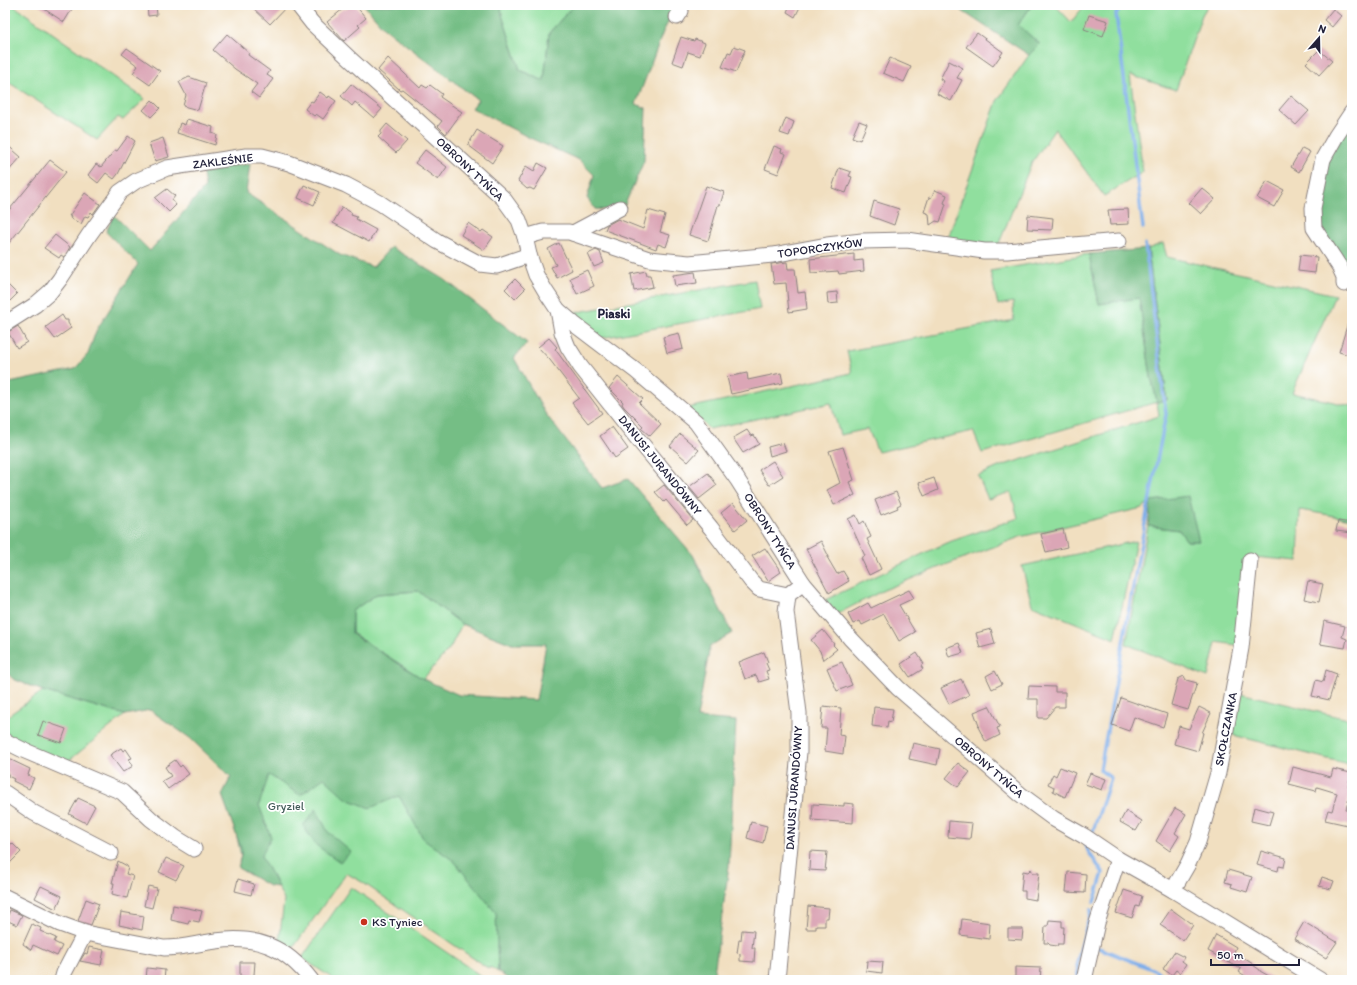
<svg xmlns="http://www.w3.org/2000/svg" width="1357" height="985" font-family="Itim,sans-serif">
<rect width="100%" height="100%" fill="#fff"/>
<filter id="ink" filterUnits="userSpaceOnUse"><feTurbulence type="fractalNoise" baseFrequency=".025" numOctaves="2"/><feDisplacementMap in="SourceGraphic" scale="8" xChannelSelector="R" yChannelSelector="G"/><feConvolveMatrix kernelMatrix="1 2 1 2 8 2 1 2 1" color-interpolation-filters="sRGB"/></filter>
<filter id="wash" filterUnits="userSpaceOnUse"><feTurbulence type="fractalNoise" baseFrequency=".012" numOctaves="4" result="noise"/><feDisplacementMap in="SourceGraphic" scale="16" xChannelSelector="R" yChannelSelector="G"/><feGaussianBlur stdDeviation="0.9" result="paint"/><feColorMatrix in="noise" values="0 0 0 0 0 0 0 0 0 0 0 0 0 0 0 0 0 1.4 0 .05"/><feComposite in="paint" operator="in"/></filter>
<g filter="url(#wash)">
<rect width="100%" height="100%" fill="#f1dfc0"/>
<g fill="#90df9e" stroke="#59806c">
<path d="M5,5H13L145,99L123,120L118,117L97,140L5,80Z"/>
<path d="M501,5H574L549,33L544,81L520,70L502,15Z"/>
<path d="M1032,5H1055L1071,22L1085,5H1208L1202,15L1176,90L1130,75L1143,172L1104,196L1055,129L1031,164L998,246L947,240L997,101L1029,55L1039,44L1018,25Z"/>
<path d="M1163,243L1167,257L1335,295L1292,393L1352,406V519L1300,510L1298,561L1254,557L1236,645L1216,642L1208,677L1126,644L1148,526L1179,530L1187,541H1199L1151,501L1142,508L1020,537L940,567L884,590L835,615L825,600L946,543L1018,518L1011,492L988,499L978,476L1001,466L1159,416L1157,402L982,453L973,431L878,452L868,429L840,435L831,403L709,429L688,408L852,373L847,351L1014,320L1013,302L998,305L990,271L1089,254L1099,304L1139,297L1151,377L1157,401L1167,400L1148,249Z"/>
<path d="M755,280L760,309L601,338L572,313Z"/>
<path d="M1136,541L1115,639L1032,605L1022,566Z"/>
<path d="M418,591L462,624L450,648L423,679L352,633V611L377,594Z"/>
<path d="M43,691L125,715L66,763L22,745L5,732V718Z"/>
<path d="M1240,693L1352,720V765L1233,735Z"/>
<path d="M266,736L399,795L526,860L497,945L498,972L490,967L489,969L362,882L346,873L293,948L279,943L284,900L272,875L239,862L241,856L232,814Z"/>
<path d="M351,887L487,980H335L302,958Z"/>
</g>
<g fill="#74be85" stroke="#4b7060" fill-rule="evenodd">
<path d="M364,5H501L502,15L520,70L544,81L549,33L574,5H677L663,32L636,104L646,108L644,161L622,211L595,209L587,198L594,175L579,160L530,138L472,108L478,100L384,28Z"/>
<path d="M958,5H1032L1018,25L1040,44L1029,55L956,7Z"/>
<path d="M1352,117V287L1346,286L1319,228L1318,198L1326,159Z"/>
<path d="M250,164L246,193L340,255L373,267L391,247L444,279L527,343L514,358L545,413L602,488L628,479L693,555L732,633L710,646L697,718L736,721L729,866L713,980H510L498,972L496,913L454,861L424,840L399,796L370,808L347,799L324,778L300,795L269,775L259,805L271,837L261,856L278,887L269,886L238,868L242,851L222,795L231,777L190,738L150,710L125,715L43,691L13,679L5,671V384L75,369L88,354L96,331L138,264L106,232L114,215L150,251L205,187L202,169ZM418,591L462,624L512,644H546L536,700L459,695L423,679L352,634V611L377,594Z"/>
<path d="M1148,249L1167,400L1157,402L1151,377L1139,298L1099,304L1089,254Z"/>
<path d="M1188,496L1199,541H1187L1179,530L1148,526L1151,501Z"/>
<path d="M316,809L328,832L351,852L340,862L316,845L303,826Z"/>
</g>
<g fill="none" stroke-linecap="round" stroke-linejoin="round">
<g stroke="#7fafea" stroke-width="3.5">
<path d="M1122,5L1116,14L1143,228"/>
<path d="M1093,831L1111,778L1100,770L1136,570L1166,414L1145,244"/>
<path d="M1086,845L1088,851L1103,873L1094,902"/>
<path d="M1096,947L1152,969L1171,980"/>
<path d="M1078,977L1077,962L1091,910"/>
</g>
</g>
<g id="blocks">
<g fill="#dba6b6">
<path d="M38,5H66L72,9L64,22Z"/>
<path d="M147,5H156L157,15L148,16Z"/>
<path d="M250,5H288L270,24Z"/>
<path d="M352,5H355L366,18L358,25L360,27L344,41L327,22L344,8L345,10Z"/>
<path d="M790,5H801L795,17L787,12Z"/>
<path d="M1333,9L1341,16L1332,27L1324,20Z"/>
<path d="M1089,15L1108,21L1103,36L1084,29Z"/>
<path d="M977,33L1003,52L993,66L966,47Z"/>
<path d="M227,34L249,53L248,55L270,71L267,75L273,79L259,98L251,92L257,84L235,69L213,50Z"/>
<path d="M681,37L694,41L695,39L705,43L700,56L688,52L683,66L672,62Z"/>
<path d="M734,46L745,50L736,72L722,67L728,52L731,53Z"/>
<path d="M127,48L160,71L150,85L133,73L138,66L122,54Z"/>
<path d="M1319,50L1332,61L1319,75L1306,63Z"/>
<path d="M388,58L420,88L422,85L427,88L430,85L442,94L440,97L462,112L446,134L438,126L442,121L402,89L400,90L378,70Z"/>
<path d="M890,58L911,67L904,82L883,73Z"/>
<path d="M949,61L963,68L957,78L962,80L951,101L937,94L944,81L940,79Z"/>
<path d="M189,77L206,83L198,110L183,106L186,95L179,82Z"/>
<path d="M351,84L382,109L374,118L355,102L352,106L341,96Z"/>
<path d="M320,92L328,98L329,96L336,101L323,119L316,114L314,116L305,109L311,101L313,102Z"/>
<path d="M1291,96L1309,111L1296,125L1279,110Z"/>
<path d="M152,100L160,108L151,117L143,110Z"/>
<path d="M786,118L794,122L789,136L780,133Z"/>
<path d="M187,119L213,127L212,133L217,135L215,145L177,133L180,123L185,125Z"/>
<path d="M859,121L867,124L860,140L852,137Z"/>
<path d="M387,124L407,141L396,153L378,137L381,134V131Z"/>
<path d="M477,130L503,146L492,163L468,145Z"/>
<path d="M128,136L135,141L118,174L114,179L106,173L98,183L88,175L96,164L101,167L115,150L117,151Z"/>
<path d="M163,138L169,157L155,161L149,143Z"/>
<path d="M5,143L21,157L5,175Z"/>
<path d="M774,146L782,149L781,152L786,154L778,174L765,169Z"/>
<path d="M1302,148L1310,152L1299,172L1291,167Z"/>
<path d="M425,150L447,167L438,180L415,163Z"/>
<path d="M50,160L66,172L5,248V215Z"/>
<path d="M538,163L547,168L534,190L530,188L527,189L518,181L526,166L534,171Z"/>
<path d="M839,168L851,172L849,176L852,177L846,193L832,188Z"/>
<path d="M1267,181L1284,190L1274,207L1257,198Z"/>
<path d="M304,185L320,192L314,205L298,198Z"/>
<path d="M706,186L724,192L720,205H718L708,241L689,235Z"/>
<path d="M1202,188L1215,199L1201,214L1189,203Z"/>
<path d="M167,189L175,196L172,200L176,205L169,212L155,198Z"/>
<path d="M935,190L947,195L944,203L946,204L940,222L936,221L930,225L929,214L924,212L929,197L931,198Z"/>
<path d="M85,193L100,204L93,214L91,212L88,217L85,216L81,224L70,218L71,216H69Z"/>
<path d="M874,201L899,209L894,225L870,216Z"/>
<path d="M342,207L352,213L351,215L357,217L356,219L376,230L369,242L333,223Z"/>
<path d="M1128,209L1129,224L1110,225L1108,210Z"/>
<path d="M648,210L665,215L660,232L670,235L666,247L658,244L656,249L605,230L607,225L618,219L643,229Z"/>
<path d="M1028,215L1053,218L1052,230L1027,229Z"/>
<path d="M468,223L481,232L483,230L493,237L484,250L461,235Z"/>
<path d="M55,235L70,247L64,257L61,255L59,258L44,248Z"/>
<path d="M559,243L572,270L557,278L551,267L556,265L548,249Z"/>
<path d="M596,250L600,252L604,263L594,267L588,254Z"/>
<path d="M854,254V261L863,260L864,271L839,274L838,271L811,273L810,259Z"/>
<path d="M1300,255L1317,257L1315,273L1298,271Z"/>
<path d="M787,262L788,269H795L798,293L805,292L807,309L789,312L786,283L774,284L771,264Z"/>
<path d="M587,270L594,286L577,294L570,278Z"/>
<path d="M646,271L647,275H650L653,287L634,291L631,274Z"/>
<path d="M695,272L697,283L675,286L673,275Z"/>
<path d="M515,279L525,289L515,299L505,289Z"/>
<path d="M5,282L17,294L5,306Z"/>
<path d="M837,292L838,303L828,304L827,293Z"/>
<path d="M62,315L65,320H68V323L71,328L55,339L46,327Z"/>
<path d="M1350,316H1352V344L1349,355L1339,352Z"/>
<path d="M18,326L27,342L17,348L8,332Z"/>
<path d="M679,333L683,349L667,353L663,337Z"/>
<path d="M549,338L557,347L555,349L602,413L588,423L572,403L579,398L550,360L538,347Z"/>
<path d="M747,373L748,380L781,373L783,383L731,394L727,377Z"/>
<path d="M618,377L643,399L639,403L661,424L650,436L641,428L643,426L624,407L622,404L623,402L609,388Z"/>
<path d="M612,427L628,449L615,458L600,436Z"/>
<path d="M747,430L751,436L754,435L759,444L743,453L733,438Z"/>
<path d="M680,434L699,450L688,462L670,446Z"/>
<path d="M783,443L786,451L770,456L768,447Z"/>
<path d="M843,447L854,480L849,482L855,495L834,505L827,490L840,483L829,451Z"/>
<path d="M773,461L783,476L769,485L759,470Z"/>
<path d="M708,473L717,485L699,499L689,487Z"/>
<path d="M934,478L938,490L924,496L919,483Z"/>
<path d="M664,485L693,520L687,525L666,500L664,502L655,492Z"/>
<path d="M896,492L901,504L897,506L898,508L881,515L875,500Z"/>
<path d="M733,503L747,520L735,530L721,513Z"/>
<path d="M856,515L860,524L864,521L871,537L867,539L881,569L869,575L861,558L865,556L848,519Z"/>
<path d="M1338,521L1352,523V533L1336,531Z"/>
<path d="M1063,529L1067,547L1046,552L1041,534Z"/>
<path d="M821,541L829,557H827L837,574L843,571L849,581L829,593L806,549Z"/>
<path d="M765,548L781,572L768,581L752,556Z"/>
<path d="M1308,581L1323,584L1319,602L1304,599Z"/>
<path d="M909,590L914,598L899,605L915,632L899,641L884,614L862,625L860,621L853,624L848,614L868,603L871,608Z"/>
<path d="M1324,621L1345,626L1342,637L1347,639L1345,648L1320,644Z"/>
<path d="M991,629L995,644L980,648L976,633Z"/>
<path d="M823,630L834,644L833,645L837,649L823,660L820,651L811,640Z"/>
<path d="M959,643L963,653L949,657L946,648Z"/>
<path d="M764,652L768,662L766,663L769,670L766,671L769,679L759,682L756,675L745,679L739,662Z"/>
<path d="M917,653L924,664L921,666L923,669L910,677L901,664Z"/>
<path d="M842,662L852,685L837,691L827,668Z"/>
<path d="M1326,670L1337,674L1329,700L1312,696L1316,680L1323,682Z"/>
<path d="M995,671L1002,684L992,689L986,676Z"/>
<path d="M1184,676L1186,680L1197,683L1188,710L1171,705L1178,679Z"/>
<path d="M961,679L969,695L949,704L941,688Z"/>
<path d="M1029,686L1055,687V692H1065V707H1055L1046,718H1038V699H1028Z"/>
<path d="M1121,698L1167,714L1163,727L1134,717L1129,731L1112,725Z"/>
<path d="M823,706L841,708L839,735L845,736L843,754L825,751L827,728H821Z"/>
<path d="M989,706L1000,727L997,728L1000,735L986,742L978,727L979,726L974,712Z"/>
<path d="M874,707L893,709L891,722L888,721L887,728L872,726Z"/>
<path d="M1199,707L1211,713L1202,733H1203L1198,751L1174,744L1179,726L1189,729Z"/>
<path d="M43,721L66,729L61,743L38,735Z"/>
<path d="M913,743L940,749L937,765L909,759Z"/>
<path d="M121,748L123,751L126,749L132,758L129,759L133,766L123,772L110,755Z"/>
<path d="M5,757L30,769L28,775L34,778L29,789L13,781L14,779L8,776L9,774L5,772Z"/>
<path d="M175,760L180,767L182,765L189,774L168,789L162,781L171,776L165,767Z"/>
<path d="M958,763L970,772L958,787L946,778Z"/>
<path d="M1060,767L1075,773L1065,797L1053,791L1054,787L1048,784L1053,774L1056,776Z"/>
<path d="M1293,767L1331,777L1333,769L1351,773L1348,786L1352,787L1346,809L1352,811V826L1325,820L1328,810L1332,811L1337,793L1317,787L1316,791L1289,784Z"/>
<path d="M1090,773L1106,779L1102,790L1085,784Z"/>
<path d="M78,798L95,806L86,823L69,814Z"/>
<path d="M844,803L854,804L853,823L812,820L813,804L844,806Z"/>
<path d="M1254,807L1273,812L1269,825L1251,821Z"/>
<path d="M1175,808L1186,814L1175,833L1179,836L1170,851L1156,841Z"/>
<path d="M1126,811L1142,821L1136,831L1120,822Z"/>
<path d="M949,821L972,823L970,839L948,837Z"/>
<path d="M751,822L767,826L763,843L747,838Z"/>
<path d="M12,843L21,852L5,868V850Z"/>
<path d="M810,851L827,852L825,871L809,870Z"/>
<path d="M1261,851L1286,858L1284,867L1279,866L1278,871L1257,865Z"/>
<path d="M166,858L184,866L176,880L159,872Z"/>
<path d="M118,861L127,866L128,868L126,874L133,876L127,898L112,894L114,883H112Z"/>
<path d="M1031,869L1033,873H1039L1036,900L1025,898V891H1021L1023,871L1028,872Z"/>
<path d="M1228,870L1252,877L1247,892L1231,887L1232,884L1225,882Z"/>
<path d="M1068,872L1086,874L1085,893L1066,892Z"/>
<path d="M1322,877L1334,881L1331,889L1319,886Z"/>
<path d="M238,879L254,884L251,895L235,891Z"/>
<path d="M41,886L62,896L56,909L35,898Z"/>
<path d="M148,886L157,888L152,908L144,906Z"/>
<path d="M1124,890L1142,896L1139,907L1136,906L1132,918L1116,913Z"/>
<path d="M86,899L99,904L91,925L78,921Z"/>
<path d="M173,905L202,911L199,922L189,920L188,924L171,920Z"/>
<path d="M808,906L829,908L828,918H825V926H816V929H806Z"/>
<path d="M1171,909L1193,925L1183,940L1160,925Z"/>
<path d="M10,910L22,915L17,925L6,920Z"/>
<path d="M121,912L144,916L142,930L119,925Z"/>
<path d="M962,919L990,923L989,939L960,935Z"/>
<path d="M1049,920L1062,921V927H1064L1063,944H1058L1057,946L1050,945L1048,943H1044L1045,926H1048Z"/>
<path d="M1304,922L1337,942L1326,958L1294,939Z"/>
<path d="M32,924L41,928L40,931L56,938L54,942L62,946L57,956L33,945L31,950L23,944Z"/>
<path d="M1008,929H1023L1022,940L1008,939Z"/>
<path d="M742,930L754,931L752,948H755L754,962L740,961V954L737,953L739,940H741Z"/>
<path d="M1216,935L1236,947L1234,952L1253,964V965L1260,970V971L1276,980H1245L1247,977L1239,972L1241,969L1208,951Z"/>
<path d="M89,947L104,950L101,965L80,961L85,953L87,954Z"/>
<path d="M1174,952L1184,957L1182,961L1186,964L1180,973L1176,970L1172,975L1163,969Z"/>
<path d="M867,961L883,962L882,973L866,971Z"/>
<path d="M240,962H255L254,975H253L252,977L240,976Z"/>
<path d="M1015,967L1041,968L1040,980H1015Z"/>
<path d="M147,968L165,970L164,980H146Z"/>
</g>
</g>
</g>
<g filter="url(#ink)">
<use href="#blocks" fill-opacity="0" stroke="#8a807e" stroke-width="1"/>
<g fill="none" stroke-linecap="round" stroke-linejoin="round">
<g stroke="#8a807e" stroke-width="17">
<g id="minor">
<path d="M298,5L312,23L350,59L503,198L519,220L525,237L529,255L536,275L546,292L558,310L574,324L636,371L696,422L737,479L803,583L850,638L898,688L1020,794L1054,819L1084,836L1118,859L1173,890L1320,980"/>
<path d="M677,17L681,11L679,5"/>
<path d="M573,233L620,208"/>
<path d="M525,237L543,232H569L649,259L689,263L773,255L827,245L862,241L907,240L984,251H1007L1119,241"/>
<path d="M1344,284V277L1339,266L1314,228L1313,208L1323,159L1336,136L1352,112"/>
<path d="M558,310L562,332L568,347L580,366L637,438L711,528L751,581L759,589L788,595"/>
<path d="M5,324L35,305L50,292L60,279L89,235L120,192L136,181L167,168L246,156H262L289,163L346,185L380,203L437,241L480,264L497,266L529,255"/>
<path d="M5,741L23,750L122,792L151,819L176,838L194,849"/>
<path d="M5,793L34,813L111,853"/>
<path d="M1173,890L1188,864L1198,842L1218,773L1241,648L1250,560"/>
<path d="M5,897L60,924L85,933L164,948C182,948 199,943 216,941C257,935 286,947 311,980"/>
<path d="M62,980L64,973L85,933"/>
<path d="M777,980L799,752V713L786,612L788,595L803,583"/>
<path d="M1084,980L1097,923L1118,859"/>
</g>
</g>
<use href="#minor" stroke="#fff" stroke-width="15"/>
</g>
</g>
<circle fill="#c8321e" stroke="#fff" stroke-width="1.5" cx="364" cy="922" r="4"/>
<g text-anchor="middle" stroke-width="3.5" stroke-linejoin="round" paint-order="stroke">
<g font-size="12" fill="#22223b" stroke="#fff">
<text transform="translate(223 161) rotate(-7)" y="4">ZAKLEŚNIE</text>
<text transform="translate(470 169) rotate(43)" y="4">OBRONY TYŃCA</text>
<text transform="translate(820 248) rotate(-8)" y="4">TOPORCZYKÓW</text>
<text transform="translate(660 465) rotate(51)" y="4">DANUSI JURANDÓWNY</text>
<text transform="translate(770 531) rotate(58)" y="4">OBRONY TYŃCA</text>
<text transform="translate(1226 729) rotate(-79)" y="4">SKOŁCZANKA</text>
<text transform="translate(989 767) rotate(41)" y="4">OBRONY TYŃCA</text>
<text transform="translate(794 788) rotate(-86)" y="4">DANUSI JURANDÓWNY</text>
</g>
<g font-size="12" fill="#435b59" stroke="#fff">
<text x="286" y="810">Gryziel</text>
</g>
<g font-size="12" fill="#22223b" stroke="#fff" text-anchor="start">
<text x="372" y="926">KS Tyniec</text>
</g>
<g font-size="13" font-weight="bold" fill="#22223b" stroke="#fff">
<text x="614" y="318">Piaski</text>
</g>
</g>
<rect width="1357" height="985" fill="none" stroke="#fff" stroke-width="20"/>
<g transform="translate(1319 38) rotate(20)" stroke="#ffffff" stroke-width="3" paint-order="stroke">
<path d="M0-3L7 15L0 10L-7 15Z" fill="#22223b"/>
<text y="-6" font-size="11" font-weight="bold" text-anchor="middle" fill="#22223b">N</text>
</g>
<path d="M1211 959v6h88v-6" fill="none" stroke="#22223b" stroke-width="2"/>
<text x="1217" y="959" font-size="12" fill="#22223b" stroke="#ffffff" stroke-width="3" paint-order="stroke">50 m</text>
</svg>
